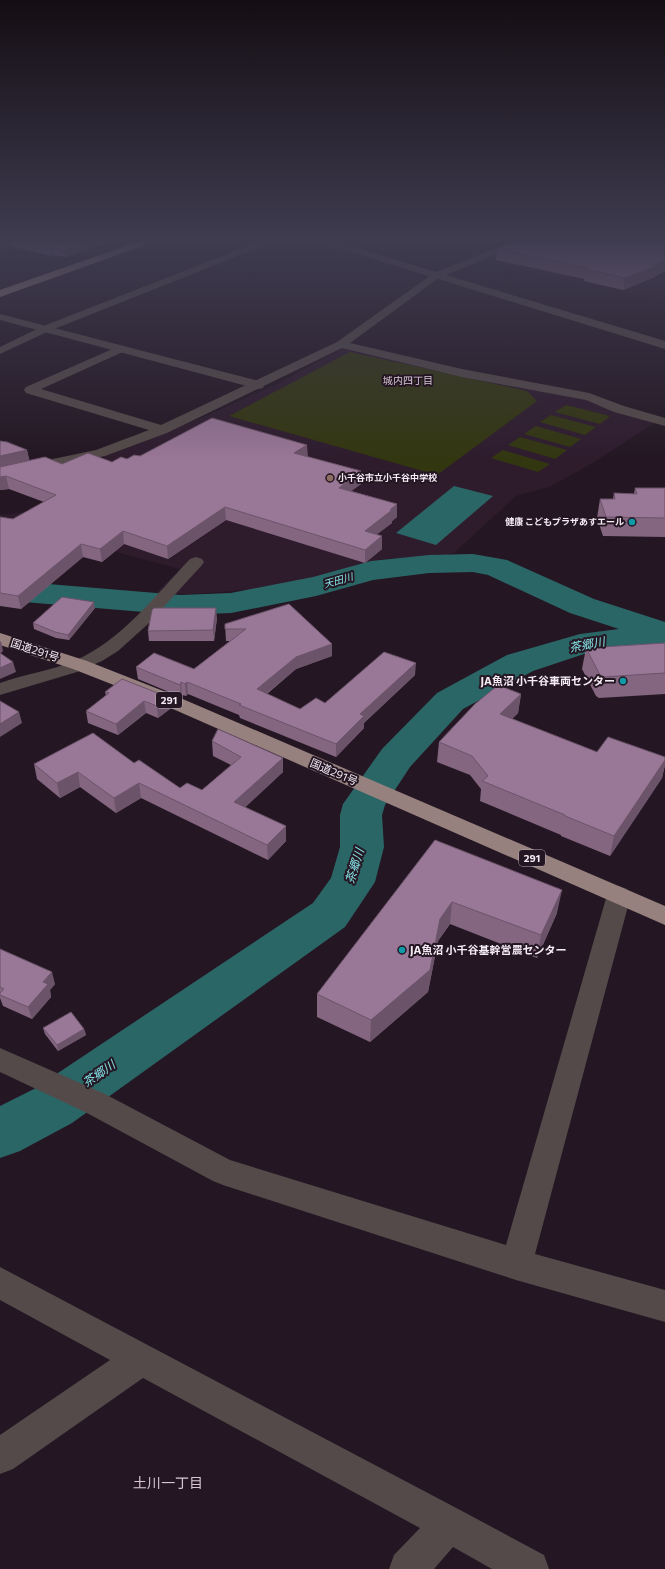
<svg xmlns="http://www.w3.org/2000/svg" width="665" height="1569" font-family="Commissioner,'Noto Sans JP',sans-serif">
<rect width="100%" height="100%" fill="#241723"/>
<g fill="#2e1c2d">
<path d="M527,242H665V301L483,260Z"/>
<path d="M343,348L584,397L656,422L591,464L549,487L516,496L454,553L443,556L383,559L270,588L195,594H155L180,569L0,521V515L37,511L110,469L103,456L139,444L210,414L279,383Z"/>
</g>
<g fill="#333710">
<path d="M350,352L527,391L537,401L437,475L229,416Z"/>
<path d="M566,405L610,416L600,424L555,412Z"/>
<path d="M551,415L596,427L585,435L540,422Z"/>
<path d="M536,426L581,439L570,447L524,434Z"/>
<path d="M520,437L567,450L555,459L508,445Z"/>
<path d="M503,450L550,464L538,472L491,458Z"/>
</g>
<path fill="#2b6667" d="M454,486L493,496L436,545L396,533Z"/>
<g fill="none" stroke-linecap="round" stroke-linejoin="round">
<path fill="#2b6667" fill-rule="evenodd" d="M473,554L507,560L594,599L665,622V644L584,654L533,671L463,709L410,767L385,805L382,815L384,847L375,882L345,927L72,1123L20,1151L0,1158V1106L34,1089L313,903L331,878L340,847V815L343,804L382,749L437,693L507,655L580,634L619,629L570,613L488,575L473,572L429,573L373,580L316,596L231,613L180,615L0,600V580L180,595L231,593L313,577L371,561L429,555Z"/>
<g fill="#544a49" fill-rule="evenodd">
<path d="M258,242H270L268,244L49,331L0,354V347L41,327Z"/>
<path d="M437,272L440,273L442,275L440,277L350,343L462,369L589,393L624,406L665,418V426L614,412L586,400L462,377L342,348L167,433L105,456L0,478V470L96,450L149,430L26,393L24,390L26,387L117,347H125L127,349L125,351L41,389L161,425L337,342L434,273Z"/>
<path d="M196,557L202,559L204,562L202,565L148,624L118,651L102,661L77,672L0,695V683C24,674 50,671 74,661C121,641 156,595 190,559Z"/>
<path d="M619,886L627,889L631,895L535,1254L665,1290V1322L516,1280L223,1185L213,1181L85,1112L0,1072V1048L105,1094L230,1160L506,1245L607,895L611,889Z"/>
<path d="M0,1267L462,1511L544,1555L549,1569H492L453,1547L434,1569H389L394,1555L420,1528L143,1378L13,1469L0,1474V1435L110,1360L0,1300Z"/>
</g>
<g fill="#544a49" fill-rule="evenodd">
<path d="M6,242H19L17,244L0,250V244Z"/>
<path d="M323,242H337L436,272L511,242H523L521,244L446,275L665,341V349L325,244Z"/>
<path d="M0,314L263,382L264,385L263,388L258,389L0,320Z"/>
</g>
<g fill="#97817e" fill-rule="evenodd">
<path d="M137,242H150L148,244L0,297V290Z"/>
<path d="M0,633L87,661L171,694L665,906V925L157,702L73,669L0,645Z"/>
</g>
</g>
<g fill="#846681">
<path d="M11,242H110L65,257L55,255L51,256L12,247Z"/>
<path d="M665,242V271L655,276V277L623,290L584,281V279L496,260L497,249Z"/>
<path d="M0,441L27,450L29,461L62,464L112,462L140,456L308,457L361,471V484L351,491L397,504V517L392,521V523L377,534L382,549L365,563L226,520L168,559L124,544L102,562L83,557L21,609L0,606V517L13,519L44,502L9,489L0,490Z"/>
<path d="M635,488H665V537L603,536L597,518L600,499H613L614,493L634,494Z"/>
<path d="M289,604L332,656L296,669L267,694L300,709L325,703L415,675L364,723V728L336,757L240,718L239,715L188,694L186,696L182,695L181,697L138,679L136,667L194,669L230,641H226L225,624Z"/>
<path d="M95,608L69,640L56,638L34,629L33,623Z"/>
<path d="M217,618L214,641H149L148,631Z"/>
<path d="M665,643V694L599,698L596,696L582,669L586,648Z"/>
<path d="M105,692L168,697L170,709L158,718L146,713L118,735L88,723L86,711L106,696Z"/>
<path d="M521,694L518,713L512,719L597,752L665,757V765L662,778L610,856L561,836V835L480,801L481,789L470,775L437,762L439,742Z"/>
<path d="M212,741L283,772L245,807L286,841L268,860L141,798L116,813L80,787L60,798L37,779L34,764L134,763L180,788L202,790L231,765L213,756Z"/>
<path d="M435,840L557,913L537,958L450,924L438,941L428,992L370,1042L317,1017V994Z"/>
<path d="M0,949L55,984L50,990L51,997L32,1019L3,1006L0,998Z"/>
<path d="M43,1028L84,1029L86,1035L58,1051L45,1034Z"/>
</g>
<g fill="#6b5369">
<path d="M88,242H110L65,257L64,250Z"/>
<path d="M53,247L55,255L51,256L50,248Z"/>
<path d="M665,261V271L655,276V277L623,290L625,278Z"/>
<path d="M307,445L308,457L294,453Z"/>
<path d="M27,450L30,462L0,468V456Z"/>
<path d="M361,471V484L339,500V488Z"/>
<path d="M6,476L9,489L0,490V477Z"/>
<path d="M397,504V517L392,521V523L364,544L365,531L390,510Z"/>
<path d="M225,507L226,520L168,559L167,546Z"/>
<path d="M123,531L124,544L102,562L100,549Z"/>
<path d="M382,536V549L365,563V550Z"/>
<path d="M81,544L83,557L21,609L18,596Z"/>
<path d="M94,602L95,608L69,640L68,635Z"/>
<path d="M216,608L217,618L214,641L213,630Z"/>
<path d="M1,641L3,651L0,654V642Z"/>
<path d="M332,644V656L296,669L257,701V689L296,657Z"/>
<path d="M13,662L16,672L0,679V668Z"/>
<path d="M416,663L415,675L364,723V728L336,757V744L360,714Z"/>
<path d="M181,682L182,695L181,697L180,685Z"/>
<path d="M187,682L188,694L186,696L185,684Z"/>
<path d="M521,694L518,713L497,733L500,714Z"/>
<path d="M168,697L170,709L158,718L157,706Z"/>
<path d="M144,701L146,713L118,735L116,724Z"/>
<path d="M19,712L22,723L0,737V724Z"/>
<path d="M283,758V772L235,817L234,802Z"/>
<path d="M665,760V765L662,778L610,856L614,836Z"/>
<path d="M78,772L80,787L60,798L57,783Z"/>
<path d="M139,783L141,798L116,813L114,798Z"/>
<path d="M286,826V841L268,860L267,845Z"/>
<path d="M562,890L557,913L537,958L541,935Z"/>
<path d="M452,902L450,924L438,941L428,992L370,1042L371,1020Z"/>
<path d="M52,972L55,984L50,990L51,997L32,1019L28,1007L43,982Z"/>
<path d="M84,1029L86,1035L58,1051L57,1045Z"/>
</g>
<g fill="#997796" stroke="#6b5369">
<path d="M19,242H88L64,250L53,247L50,248Z"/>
<path d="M514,242H665V261L655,265L657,266L625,278L585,269L588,268L497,249Z"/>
<path d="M212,418L307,445L294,453L361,471L339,488L397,504L390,510H392L365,531L382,536L365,550L225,507L167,546L123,531L100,549L81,544L18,596L0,593V517L13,519L56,495L6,476L0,477V467L45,457L62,464L88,453L112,462L121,457L127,459L134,455L140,456Z"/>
<path d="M0,441L7,442L27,450L0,456Z"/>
<path d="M635,488H665V518L606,517L600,499H615L614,493L637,494Z"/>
<path d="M62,597L94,602L68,635L55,632L33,623Z"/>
<path d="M289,604L332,644L296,657L257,689L300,709L316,698L325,703L384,652L416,663L360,714L364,716L336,744L239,705L241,704L187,682L185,684L181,682L180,685L136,667L154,653L194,669L246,629H225V624Z"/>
<path d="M154,608H216L213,630L148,631L152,610Z"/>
<path d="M665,643V673L603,677L600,675L586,648Z"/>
<path d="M0,653L13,662L0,668Z"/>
<path d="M122,679L168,697L157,706L144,701L116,724L86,711L109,693L105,692Z"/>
<path d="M498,685L521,694L500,714L597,752L608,737L665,757V760L614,836L565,816V815L482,781L488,776L472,756L439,742L475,704Z"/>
<path d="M0,701L19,712L0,724Z"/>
<path d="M218,729L283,758L234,802L286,826L267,845L139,783L114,798L78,772L57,783L34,764L93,733L134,763L139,760L180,788L187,783L202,790L241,757L212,741Z"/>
<path d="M435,840L562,890L541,935L452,902L440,919L430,970L371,1020L317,994Z"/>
<path d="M0,949L52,972L43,982L48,984L28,1007L0,995V993L4,989L0,987Z"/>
<path d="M71,1012L84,1029L57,1045L43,1028Z"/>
</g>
<linearGradient id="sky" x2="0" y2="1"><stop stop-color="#140d13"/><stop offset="0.52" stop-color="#3f3c50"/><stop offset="1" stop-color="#3f3c50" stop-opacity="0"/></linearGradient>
<rect width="665" height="461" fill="url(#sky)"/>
<circle fill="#8d6e63" stroke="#241723" stroke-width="1.5" cx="330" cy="478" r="4"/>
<g fill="#0f9aa8" stroke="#241723" stroke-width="1.5">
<circle cx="632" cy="522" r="4"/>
<circle cx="623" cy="681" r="4"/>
<circle cx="402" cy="950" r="4"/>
</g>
<g text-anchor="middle" stroke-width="4" stroke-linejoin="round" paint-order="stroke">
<g font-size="9" font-weight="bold" fill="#f5ebf4" stroke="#241723" text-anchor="start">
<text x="338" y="481">小千谷市立小千谷中学校</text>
<text x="624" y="525" text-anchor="end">健康 こどもプラザあすエール</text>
</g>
<g font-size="10" fill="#d7c5d6" stroke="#241723">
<text x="408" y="384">城内四丁目</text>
</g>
<g font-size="10" font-style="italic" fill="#85e4e7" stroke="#241723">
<text transform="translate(338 580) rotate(-16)" y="4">天田川</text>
</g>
<g fill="#241723" stroke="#b6abb5" stroke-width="1">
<rect x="156" y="692" width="26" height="16" rx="3"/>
<rect x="519" y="850" width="26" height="16" rx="3"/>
</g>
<g font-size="10" font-weight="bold" fill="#f5ebf4">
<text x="169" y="704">291</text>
<text x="532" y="862">291</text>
</g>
<g font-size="11" fill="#f5ebf4" stroke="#241723">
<text transform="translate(35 650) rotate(18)" y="4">国道291号</text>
<text transform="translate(334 772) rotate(23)" y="4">国道291号</text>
</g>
<g font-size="11" font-weight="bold" fill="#f5ebf4" stroke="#241723" text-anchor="end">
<text x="615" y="685">JA魚沼 小千谷車両センター</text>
<text x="410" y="954" text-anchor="start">JA魚沼 小千谷基幹営農センター</text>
</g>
<g font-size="12" font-style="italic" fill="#85e4e7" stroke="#241723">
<text transform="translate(587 645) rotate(-11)" y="4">茶郷川</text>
<text transform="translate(355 866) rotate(-73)" y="4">茶郷川</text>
<text transform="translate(99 1074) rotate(-35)" y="4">茶郷川</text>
</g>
<g font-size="14" fill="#d7c5d6" stroke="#241723">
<text x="168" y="1488">土川一丁目</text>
</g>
</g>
</svg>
